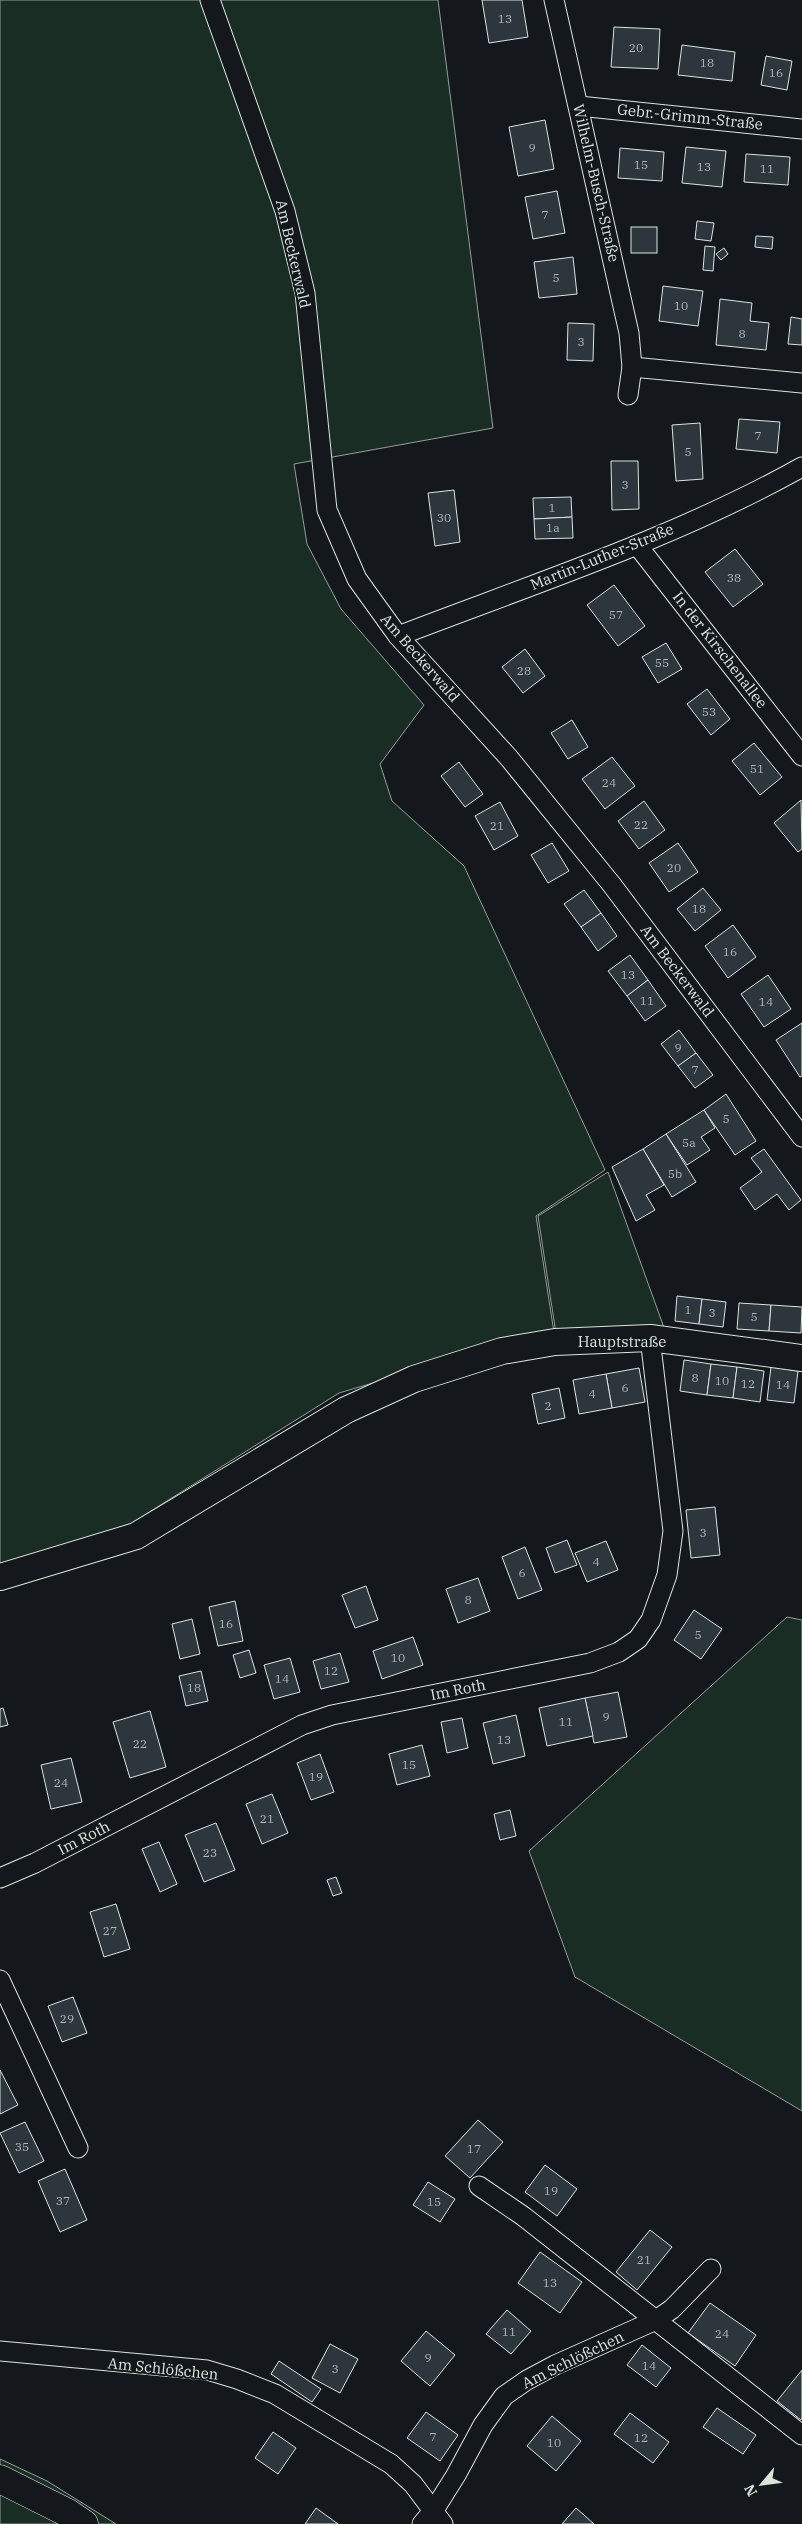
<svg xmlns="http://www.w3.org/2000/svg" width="802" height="2524" font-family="'IBM Plex Serif',serif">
<rect width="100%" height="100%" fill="#14181c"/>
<g fill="#1a2d24" stroke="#939e99">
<path d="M0,0H438L493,428L294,464L307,544L341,609L424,705L380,764L392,801L464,866L605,1170L536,1216L555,1339L498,1346L339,1393L127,1526L0,1571Z"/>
<path d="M608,1172L667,1336L557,1340L538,1216Z"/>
<path d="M787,1617L802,1620V2111L575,1977L529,1851Z"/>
<path d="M0,2459L47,2481L116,2524H0Z"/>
</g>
<g fill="#2c363c" stroke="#d8e6dc">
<path d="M482,0H522L528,37L489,43Z"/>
<path d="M614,27L660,29L658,69L611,67Z"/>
<path d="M682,45L735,52L732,81L678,75Z"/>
<path d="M766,56L792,61L787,90L761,85Z"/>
<path d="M545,120L554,169L518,176L509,127Z"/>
<path d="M686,147L726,151L722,187L682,183Z"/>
<path d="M620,148L664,152L662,181L618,178Z"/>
<path d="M746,154L790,157L788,185L744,182Z"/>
<path d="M557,191L565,233L533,239L525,197Z"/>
<path d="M697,221L714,223L711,241L695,239Z"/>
<rect x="631" y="227" width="26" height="26"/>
<path d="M756,236L773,237L772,249L755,247Z"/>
<path d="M705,246L715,247L713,271L703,270Z"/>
<path d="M724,248L728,254L721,260L716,254Z"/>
<path d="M573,257L577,294L539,298L534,262Z"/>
<path d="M663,286L703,291L698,326L659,321Z"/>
<path d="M720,299L752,303L750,321L769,323L766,350L716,345Z"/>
<path d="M791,317L802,319V345L788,344Z"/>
<path d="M568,323L594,324L593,361L567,360Z"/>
<path d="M739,419L780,422L777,453L736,449Z"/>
<path d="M700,423L703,479L676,481L672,425Z"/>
<path d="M611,461H638L639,509L612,510Z"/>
<path d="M454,490L460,542L435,546L428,493Z"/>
<path d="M571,497L572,517L534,519L533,498Z"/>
<path d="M572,517L573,538L535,539L534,519Z"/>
<path d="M735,549L763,584L733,607L705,572Z"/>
<path d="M614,585L645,626L618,646L587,605Z"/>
<path d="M666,643L682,669L658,683L642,657Z"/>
<path d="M525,649L545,676L523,693L502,667Z"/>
<path d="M707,689L730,719L711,735L687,704Z"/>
<path d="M572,720L588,747L568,759L551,733Z"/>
<path d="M754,743L782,777L760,795L732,761Z"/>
<path d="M612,757L635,786L605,809L582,779Z"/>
<path d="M459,762L483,794L465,807L441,776Z"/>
<path d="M801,800L802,849L798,852L774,823Z"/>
<path d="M644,801L665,830L639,849L618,821Z"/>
<path d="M500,802L518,836L494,850L475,816Z"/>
<path d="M552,843L569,871L548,883L531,855Z"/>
<path d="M678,843L698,872L669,892L649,863Z"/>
<path d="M703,888L721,910L695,931L677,909Z"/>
<path d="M584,890L601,913L581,927L564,904Z"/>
<path d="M601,913L617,936L598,951L581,927Z"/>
<path d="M733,925L756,957L728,978L705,946Z"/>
<path d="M630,955L648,980L627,996L608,971Z"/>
<path d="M768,975L791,1009L764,1027L741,994Z"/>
<path d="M648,980L666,1006L645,1021L627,996Z"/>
<path d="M802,1023V1076L800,1077L776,1040Z"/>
<path d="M679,1030L696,1053L678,1066L661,1044Z"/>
<path d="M696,1053L713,1075L695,1088L678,1066Z"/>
<path d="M726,1094L756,1141L735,1155L704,1110Z"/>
<path d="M704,1110L715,1128L701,1137L710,1150L687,1165L666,1134Z"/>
<path d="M666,1134L696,1182L672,1197L643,1149Z"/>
<path d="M643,1149L664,1185L646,1195L655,1210L636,1221L612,1167Z"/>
<path d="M764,1149L801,1200L789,1210L777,1194L755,1210L740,1188L762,1172L751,1158Z"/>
<path d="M677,1296L702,1299L699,1324L675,1321Z"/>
<path d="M702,1299L726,1302L723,1327L699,1324Z"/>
<path d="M739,1303L771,1305L769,1331L737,1329Z"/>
<path d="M771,1305L802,1307L801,1333L769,1331Z"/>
<path d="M684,1360L711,1364L707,1395L680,1391Z"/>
<path d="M711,1364L737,1367L733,1398L707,1395Z"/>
<path d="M737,1367L764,1371L760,1402L733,1398Z"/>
<path d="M771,1367L798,1371L794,1403L767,1400Z"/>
<path d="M639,1368L645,1402L612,1408L606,1374Z"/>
<path d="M606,1374L612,1408L579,1414L573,1380Z"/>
<path d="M559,1388L565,1418L538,1424L532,1394Z"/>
<path d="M715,1507L720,1555L691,1558L686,1510Z"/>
<path d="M567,1540L577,1565L555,1573L546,1548Z"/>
<path d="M606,1541L618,1570L587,1582L575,1553Z"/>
<path d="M525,1547L542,1590L518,1599L502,1557Z"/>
<path d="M478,1578L490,1611L458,1623L446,1589Z"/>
<path d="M366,1586L378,1620L355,1628L342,1595Z"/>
<path d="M235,1601L243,1641L218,1646L209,1607Z"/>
<path d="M694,1610L722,1629L701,1659L674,1640Z"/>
<path d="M192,1619L200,1654L180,1659L172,1624Z"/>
<path d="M413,1637L423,1665L382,1679L373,1651Z"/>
<path d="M249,1650L256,1673L240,1678L233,1655Z"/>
<path d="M340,1653L349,1682L321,1689L313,1661Z"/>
<path d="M290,1658L300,1692L274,1699L264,1665Z"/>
<path d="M201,1671L208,1701L186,1706L179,1676Z"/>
<path d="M618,1692L627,1737L594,1743L585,1698Z"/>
<path d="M585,1698L593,1736L547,1746L539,1708Z"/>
<path d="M3,1708L8,1725L0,1727V1709Z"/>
<path d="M150,1711L166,1767L130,1778L113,1722Z"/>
<path d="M516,1715L525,1756L493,1764L483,1723Z"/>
<path d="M462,1718L468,1748L447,1753L441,1722Z"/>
<path d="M422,1745L430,1776L397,1785L389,1754Z"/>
<path d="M320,1754L334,1792L311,1800L297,1763Z"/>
<path d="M71,1758L82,1802L51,1809L41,1765Z"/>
<path d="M272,1794L288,1833L262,1844L246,1804Z"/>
<path d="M510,1810L516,1836L500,1840L494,1814Z"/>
<path d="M216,1823L235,1870L204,1882L185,1835Z"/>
<path d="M159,1842L177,1884L160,1892L142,1849Z"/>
<path d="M336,1877L342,1893L333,1896L327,1880Z"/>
<path d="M116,1904L130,1949L104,1957L90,1912Z"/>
<path d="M73,1997L87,2033L62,2042L48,2006Z"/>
<path d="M0,2070L18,2105L0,2114Z"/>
<path d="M478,2120L503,2142L470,2178L445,2156Z"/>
<path d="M25,2122L44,2161L19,2173L0,2133Z"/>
<path d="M545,2165L577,2189L557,2216L525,2192Z"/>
<path d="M65,2169L87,2220L60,2232L38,2181Z"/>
<path d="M428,2182L455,2199L440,2222L413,2205Z"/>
<path d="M650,2230L672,2247L637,2290L616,2272Z"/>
<path d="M540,2252L582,2282L560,2313L518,2283Z"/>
<path d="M710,2303L756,2335L735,2366L688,2333Z"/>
<path d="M507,2310L531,2331L511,2354L486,2334Z"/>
<path d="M426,2331L455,2355L430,2386L401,2361Z"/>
<path d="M330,2344L358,2359L340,2393L312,2378Z"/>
<path d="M642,2345L671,2368L656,2387L627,2365Z"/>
<path d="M279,2361L321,2389L312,2402L271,2374Z"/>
<path d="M802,2370V2418L801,2420L777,2401Z"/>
<path d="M717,2408L756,2435L743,2454L703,2427Z"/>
<path d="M426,2412L458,2435L440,2461L407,2438Z"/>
<path d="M630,2413L669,2442L653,2463L614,2434Z"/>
<path d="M552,2416L581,2441L556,2471L527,2446Z"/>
<path d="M273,2432L296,2448L278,2474L255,2458Z"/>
<path d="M316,2508L338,2524H305Z"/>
<path d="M576,2508L594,2524H562Z"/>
</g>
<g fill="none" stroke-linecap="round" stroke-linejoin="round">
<g stroke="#d8e6dc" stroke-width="21">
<g id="street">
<path d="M210,0L285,211L305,293L327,510L357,579L398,636L509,758L612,885L802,1137"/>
<path d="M554,0L629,333L632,367L628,395"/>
<path d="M579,106L802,129"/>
<path d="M632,367L802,383"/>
<path d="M637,545L802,756"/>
<path d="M398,636C533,584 675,538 802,467"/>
<path d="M0,1878L35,1863L302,1725L332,1715L590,1663L619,1652L638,1639L651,1620L667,1575L673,1531L650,1338"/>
<path d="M0,1980L78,2148"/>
<path d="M479,2186L523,2216L802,2435"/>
<path d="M0,2351L207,2370L237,2379L275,2394L391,2464L413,2484L443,2524"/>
<path d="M422,2524L434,2510L456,2475L483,2425L504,2396L527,2380L555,2365L656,2320L672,2309L711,2269"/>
</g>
</g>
<g stroke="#d8e6dc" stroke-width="28">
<path id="secondary" d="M0,1577L136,1536L346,1410L414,1379L502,1351L555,1342L650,1338L802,1358"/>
</g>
<g stroke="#d8e6dc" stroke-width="29">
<path id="highway" d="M0,2479L68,2513L84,2524"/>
</g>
<use href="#street" stroke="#14181c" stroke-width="19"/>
<use href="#secondary" stroke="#14181c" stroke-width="26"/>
<use href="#highway" stroke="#14181c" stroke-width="28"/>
</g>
<g text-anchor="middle" stroke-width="4" stroke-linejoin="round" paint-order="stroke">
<g font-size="12" fill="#adbab4">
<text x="505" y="23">13</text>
<text x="636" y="52">20</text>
<text x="707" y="67">18</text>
<text x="776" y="77">16</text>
<text x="532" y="152">9</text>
<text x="641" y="169">15</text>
<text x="704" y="171">13</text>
<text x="767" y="173">11</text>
<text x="545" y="219">7</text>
<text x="556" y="282">5</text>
<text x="681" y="310">10</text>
<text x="742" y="338">8</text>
<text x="581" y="346">3</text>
<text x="758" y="440">7</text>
<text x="688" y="456">5</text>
<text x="625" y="489">3</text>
<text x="552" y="512">1</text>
<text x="444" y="522">30</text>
<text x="553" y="532">1a</text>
<text x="734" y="582">38</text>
<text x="616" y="619">57</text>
<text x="662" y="667">55</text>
<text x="524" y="675">28</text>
<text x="709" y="716">53</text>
<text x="757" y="773">51</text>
<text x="609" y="787">24</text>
<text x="641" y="829">22</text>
<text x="497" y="830">21</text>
<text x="674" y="872">20</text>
<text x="699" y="913">18</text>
<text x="730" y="956">16</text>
<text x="628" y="979">13</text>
<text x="647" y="1005">11</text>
<text x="766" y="1006">14</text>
<text x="678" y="1052">9</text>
<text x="695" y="1074">7</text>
<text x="726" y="1123">5</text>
<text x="689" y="1147">5a</text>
<text x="675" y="1178">5b</text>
<text x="688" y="1314">1</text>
<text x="712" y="1317">3</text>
<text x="754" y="1321">5</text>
<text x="695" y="1382">8</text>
<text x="722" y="1385">10</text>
<text x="748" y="1388">12</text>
<text x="783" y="1389">14</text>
<text x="625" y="1392">6</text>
<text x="592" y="1398">4</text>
<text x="548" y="1410">2</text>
<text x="703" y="1537">3</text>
<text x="596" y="1566">4</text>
<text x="522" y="1577">6</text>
<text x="468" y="1604">8</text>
<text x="226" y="1628">16</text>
<text x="698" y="1639">5</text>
<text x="398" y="1662">10</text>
<text x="331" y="1675">12</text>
<text x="282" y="1683">14</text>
<text x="194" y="1692">18</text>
<text x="606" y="1721">9</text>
<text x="566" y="1726">11</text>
<text x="504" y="1744">13</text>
<text x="140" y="1748">22</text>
<text x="409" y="1769">15</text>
<text x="316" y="1781">19</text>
<text x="61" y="1787">24</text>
<text x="267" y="1823">21</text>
<text x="210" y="1857">23</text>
<text x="110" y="1935">27</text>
<text x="67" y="2023">29</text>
<text x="22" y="2151">35</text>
<text x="474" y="2153">17</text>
<text x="551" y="2195">19</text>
<text x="63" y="2205">37</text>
<text x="434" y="2206">15</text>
<text x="644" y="2264">21</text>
<text x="550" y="2287">13</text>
<text x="509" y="2336">11</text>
<text x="722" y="2338">24</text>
<text x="428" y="2362">9</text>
<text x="649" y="2370">14</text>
<text x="335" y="2373">3</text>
<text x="433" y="2441">7</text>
<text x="641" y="2442">12</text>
<text x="554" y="2447">10</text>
</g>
<g font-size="15" fill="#d8e6dc" stroke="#14181c">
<text transform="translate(690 117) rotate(6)" y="5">Gebr.-Grimm-Straße</text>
<text transform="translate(596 183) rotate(77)" y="5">Wilhelm-Busch-Straße</text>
<text transform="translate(293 254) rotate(77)" y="5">Am Beckerwald</text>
<text transform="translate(602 557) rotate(-22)" y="5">Martin-Luther-Straße</text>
<text transform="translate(720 650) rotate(52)" y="5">In der Kirschenallee</text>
<text transform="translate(420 658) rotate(49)" y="5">Am Beckerwald</text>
<text transform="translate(677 971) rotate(53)" y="5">Am Beckerwald</text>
<text x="622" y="1347">Hauptstraße</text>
<text transform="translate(458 1690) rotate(-11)" y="5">Im Roth</text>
<text transform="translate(84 1838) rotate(-27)" y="5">Im Roth</text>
<text transform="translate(573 2360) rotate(-26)" y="5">Am Schlößchen</text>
<text transform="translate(163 2369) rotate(6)" y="5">Am Schlößchen</text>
</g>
</g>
<g transform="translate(762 2484) rotate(241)" stroke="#14181c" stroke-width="4" paint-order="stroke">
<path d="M0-4L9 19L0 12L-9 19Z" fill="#d8e6dc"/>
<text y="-8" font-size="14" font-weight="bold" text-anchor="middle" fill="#d8e6dc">N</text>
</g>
</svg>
